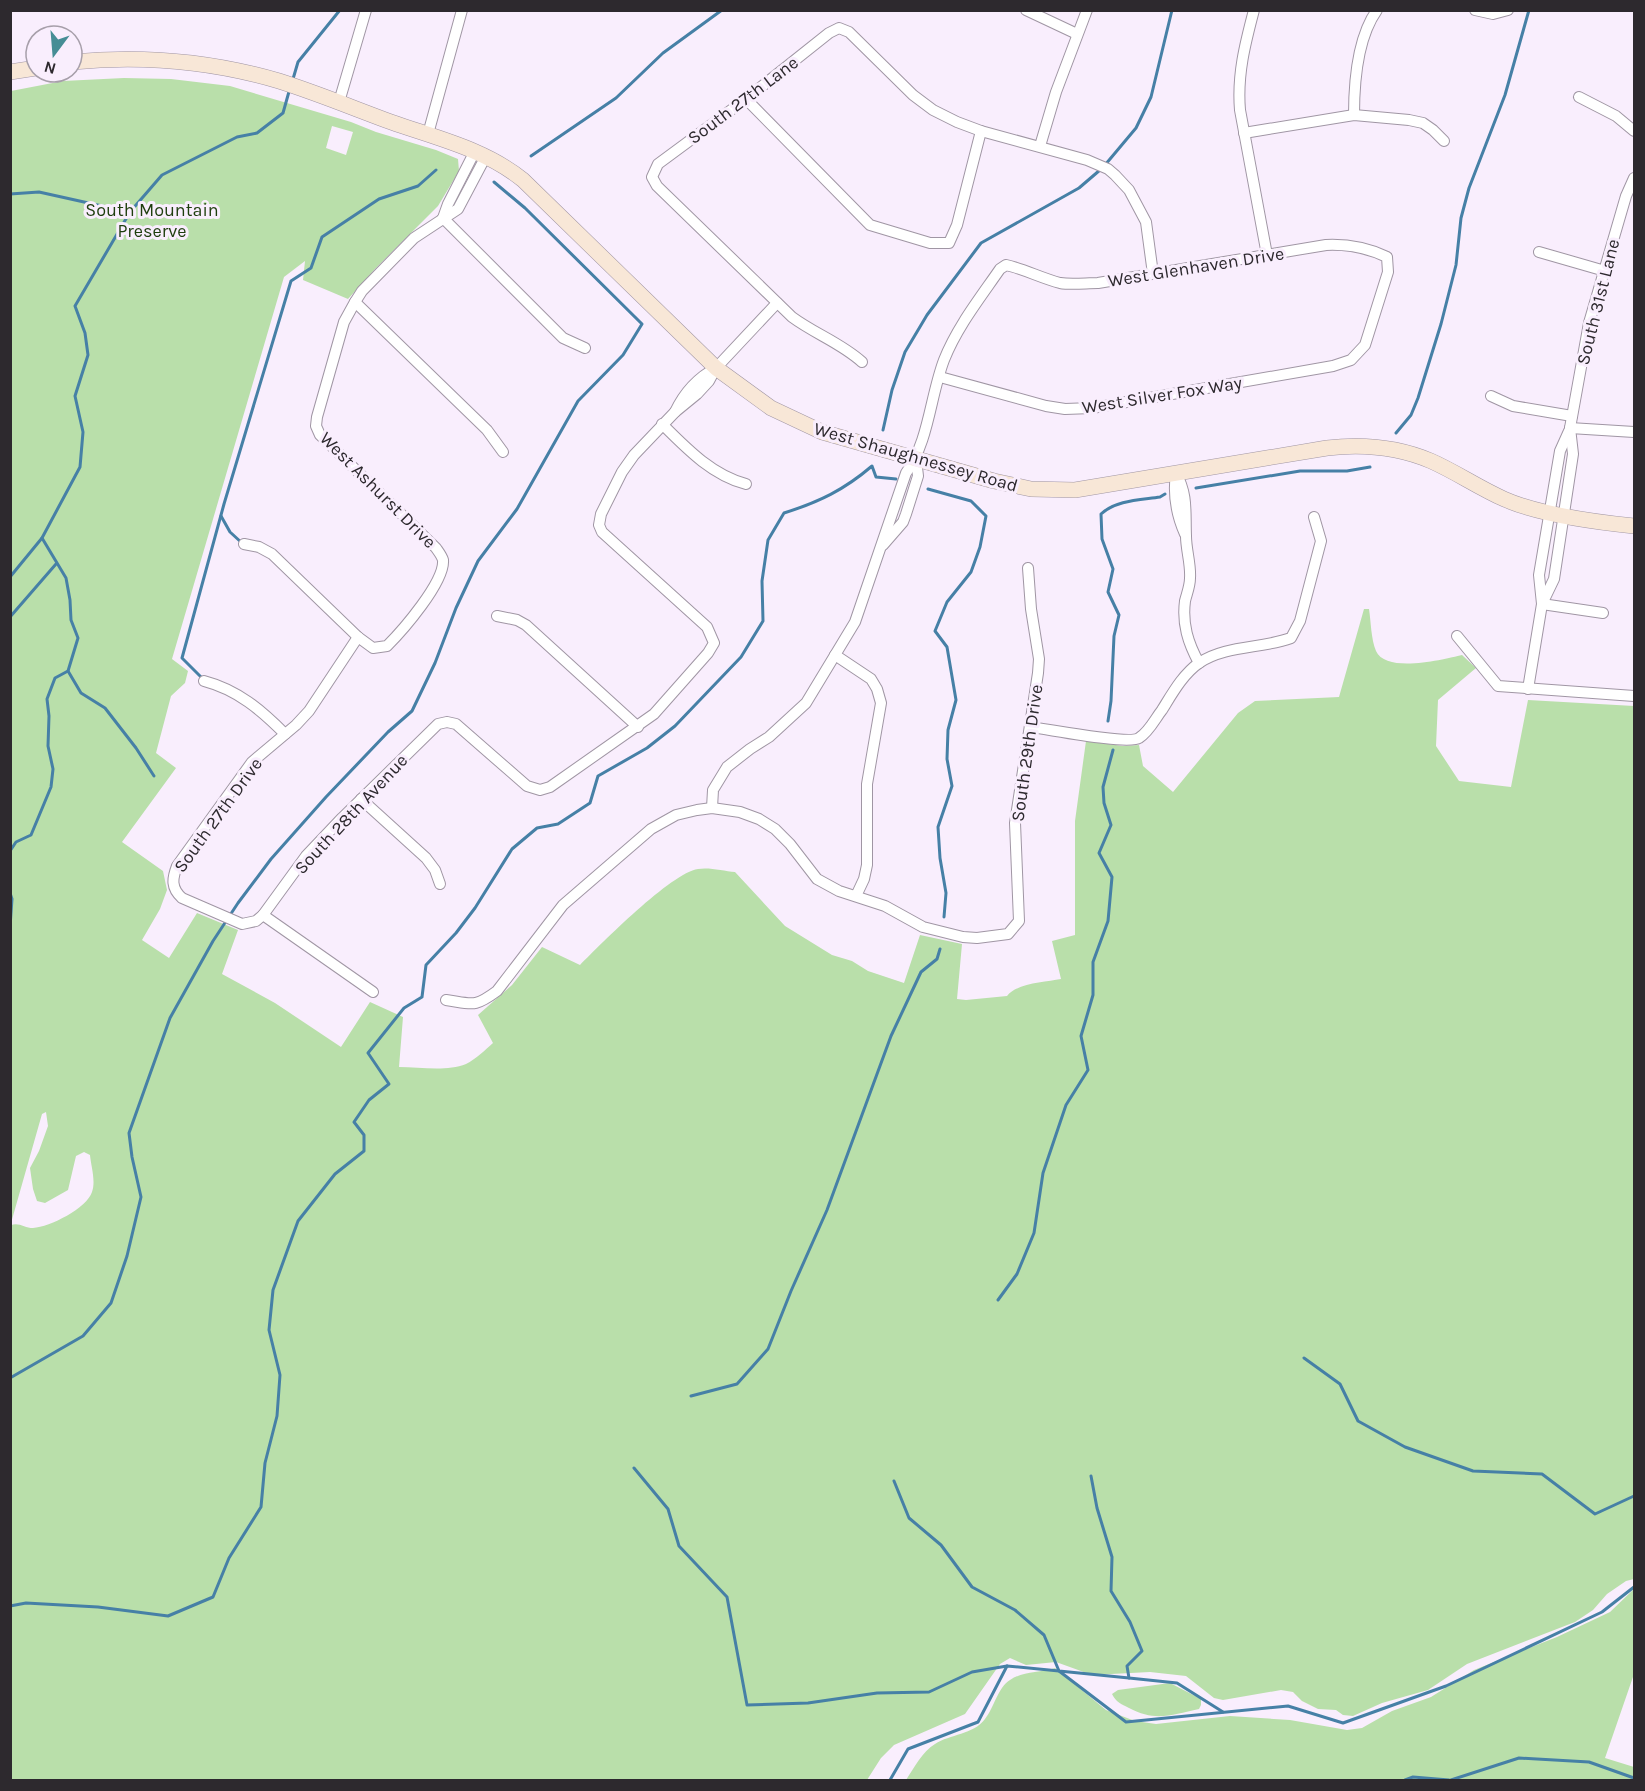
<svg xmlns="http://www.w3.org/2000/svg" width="1645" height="1791" font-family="Karla,sans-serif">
<rect width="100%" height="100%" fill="#f9eefd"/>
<g fill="#b9dfaa" fill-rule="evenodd">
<path d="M124,78L171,79L230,86L351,122L376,132L436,150L458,159L459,171L438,206L375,269L348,299L303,280L305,261L284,277L172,659L188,671L185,683L171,696L156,753L176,768L122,842L163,871L167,890L160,909L142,940L169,958L197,913L238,930L222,974L275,1003L341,1047L370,1002L403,1017L399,1067C420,1067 446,1072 466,1064C476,1059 485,1050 493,1043L478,1015L512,985L542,947L580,965C602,943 671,873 698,869C709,867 724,871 735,872L785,926L832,955L852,961L868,971L904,983L920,935L962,944L957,999L966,1000L1007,996C1017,983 1045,982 1061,979L1052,941L1075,935V821L1086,741L1123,746L1139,745L1143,766L1173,792L1238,713L1255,701L1339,697L1364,609H1369C1371,622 1371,639 1376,651C1386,674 1445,659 1462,655L1476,668L1438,700L1436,746L1459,781L1511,787L1528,700L1634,706V1579L1626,1581L1607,1594L1593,1610L1575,1622L1467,1664L1428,1690L1382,1703L1353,1716L1343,1715L1336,1710L1318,1709L1302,1701L1293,1692L1281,1690L1223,1700L1214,1698L1186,1676L1150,1672L1092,1675L1056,1662L1026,1665L1010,1658L1000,1664L965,1714L894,1745L881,1758L867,1780H11V1225C19,1222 25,1228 33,1228C50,1227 87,1208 92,1192C96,1181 91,1166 90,1155L84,1152L76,1156L68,1190L45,1203L37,1201L33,1189L30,1168L39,1151L48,1126L46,1112L42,1114L11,1223V91L63,81ZM332,126L353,132L346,155L326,148Z"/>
<path d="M1634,1589V1674L1605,1758L1634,1767V1780H906C914,1768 922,1752 935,1744C950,1734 973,1735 985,1719C994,1708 998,1687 1010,1680C1023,1671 1039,1673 1055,1668L1106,1710L1135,1721L1156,1724L1230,1716L1290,1720L1347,1730L1362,1728L1392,1711L1431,1697L1474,1670L1557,1637L1610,1612Z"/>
<path d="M1170,1683L1201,1699V1705L1199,1709C1172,1715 1155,1722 1129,1708C1121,1704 1116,1702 1112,1694L1118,1690Z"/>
</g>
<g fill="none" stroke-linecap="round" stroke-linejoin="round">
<g stroke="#4680a6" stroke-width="3">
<path d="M293,79L298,62L340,10"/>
<path d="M531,156L616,98L663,53L722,10"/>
<path d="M1105,165L1136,128L1151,97L1172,10"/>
<path d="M10,194L39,192L129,212"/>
<path d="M883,430L892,390L905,352L927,315L981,243L1079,188L1100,170"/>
<path d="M1396,433L1411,415L1418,398L1441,324L1456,265L1461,218L1469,188L1505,95L1529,10"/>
<path d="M1196,488L1300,471H1347L1370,467"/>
<path d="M928,489L971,501L986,516L980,547L971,572L947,602L935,631L947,647L956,700L948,730L947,759L952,786L938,827L940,858L946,893L944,917"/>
<path d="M221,516L230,532L242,543"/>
<path d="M10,577L42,538"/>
<path d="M10,617L56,564"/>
<path d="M68,671L81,693L105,708L136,748L154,776"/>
<path d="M203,679L182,658L224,504L291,281L311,268L322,237L379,199L418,186L436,170"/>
<path d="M1108,721L1111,701L1114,636L1119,615L1108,592L1113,569L1102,539L1101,514C1116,500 1140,500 1160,497L1165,494"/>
<path d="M10,851L16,842L31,835L51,787L53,769L48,746L49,716L47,699L55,678L68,671L78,638L71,620L70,600L66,578L42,538L80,467L83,432L75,396L88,355L85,333L75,306L130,212L162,175L237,137L257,133L283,113L290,88"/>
<path d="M10,893L12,899L10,927"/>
<path d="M998,1300L1017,1274L1034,1233L1043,1173L1066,1105L1088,1070L1081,1036L1093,995V962L1108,921L1112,877L1099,853L1111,825L1104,803L1103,787L1113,750"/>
<path d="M1304,1358L1340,1384L1358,1421L1405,1447L1473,1471L1542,1474L1595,1514L1634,1496"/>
<path d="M10,1378L83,1336L111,1303L127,1256L141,1197L132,1157L129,1133L170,1018L213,941L238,903L271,859L326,797L388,732L412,711L435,663L456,608L478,561L517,509L578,401L623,355L642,324L525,208L494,182"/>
<path d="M691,1396L737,1384L768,1349L791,1291L827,1210L891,1036L921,972L937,959L940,949"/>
<path d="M634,1468L668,1509L679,1546L727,1597L747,1705L808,1703L877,1693L929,1692L972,1672L1007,1666"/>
<path d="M1091,1476L1097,1508L1112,1557L1111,1591L1130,1622L1142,1651L1127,1666L1129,1678L1177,1683L1223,1712"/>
<path d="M894,1481L909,1518L941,1545L972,1587L1015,1610L1044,1635L1059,1671L1129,1678"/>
<path d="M10,1606L26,1603L98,1607L168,1616L213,1597L229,1558L261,1507L265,1463L277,1416L280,1375L269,1330L273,1290L298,1221L335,1174L364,1151V1135L354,1122L369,1100L389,1084L368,1053L404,1008L422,997L426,965L456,933L475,908L512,849L537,828L558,824L590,803L598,776L647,748L675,726L741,657L763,621L762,581L768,540L784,513C819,502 844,490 872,466L876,477L896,479"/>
<path d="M890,1780L908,1749L978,1722L1007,1666L1059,1671L1126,1722L1288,1706L1343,1723L1446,1686L1602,1612L1634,1587"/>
<path d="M1405,1780L1413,1777L1449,1780"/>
<path d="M1451,1780L1519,1758L1589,1762L1634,1778"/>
</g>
<g stroke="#a096a4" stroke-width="12">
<g id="street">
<path d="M1026,10L1077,34"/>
<path d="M1254,10C1245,44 1237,75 1240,110L1267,255"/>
<path d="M1475,10L1493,14L1508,10"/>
<path d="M1579,97L1616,116L1634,131"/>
<path d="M746,99L870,225L930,243H949L957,225L981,131"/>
<path d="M339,102L366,10"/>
<path d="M1354,115C1354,82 1357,38 1377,10"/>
<path d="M1244,133L1354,115L1409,120L1423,123L1433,130L1444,141"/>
<path d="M428,134L462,10"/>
<path d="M1040,146L1056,92L1087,10"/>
<path d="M443,218L563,338L585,348"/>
<path d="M443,218L448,204L475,151"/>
<path d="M1539,252L1605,271"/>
<path d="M355,302L487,430L503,452"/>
<path d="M862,362C841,343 815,334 792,317L657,186L652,177L658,164L746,99L829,33L839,28L849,32L913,95L933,110L957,122L981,131L1087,160L1108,169L1115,175L1129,190L1146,222L1153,274"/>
<path d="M1491,396L1513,406L1572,416"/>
<path d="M675,412C684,393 697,378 716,368"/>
<path d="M662,424C687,449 712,475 746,484"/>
<path d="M1570,428L1634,432"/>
<path d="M1176,473C1188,495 1185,512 1186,536C1186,550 1191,564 1190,578C1190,586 1187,593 1185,601C1182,624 1188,643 1199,663"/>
<path d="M1176,473C1173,494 1176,514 1185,534"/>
<path d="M244,544L259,547L272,554L358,637L373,648L387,646C402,631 445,582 443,560C442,556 438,551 436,548L320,435L316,426L317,417L344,322L355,302L362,291L414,238L458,209L486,156"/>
<path d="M883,545L903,522L906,514L918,476L916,459"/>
<path d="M1542,604L1554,579L1573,454L1570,428L1589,323L1626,196L1634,178"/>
<path d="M1542,604L1603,613"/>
<path d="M497,616L517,620L526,625L638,727"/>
<path d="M1457,636L1498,686L1634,696"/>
<path d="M358,637L309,711L296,725L252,762L177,866C172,879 171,888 182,898L242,924L256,921L263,915L373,992"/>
<path d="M835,655L871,679L877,689L881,703L867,784V865L864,879L856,896"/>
<path d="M204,681C238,690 261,710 285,734"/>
<path d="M1528,689L1542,604L1539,575L1560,451L1569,431"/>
<path d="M1030,727C1048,729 1128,745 1139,738C1149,732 1155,719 1162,710C1172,694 1183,674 1199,663C1226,645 1261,649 1291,638L1300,621L1321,541L1314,517"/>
<path d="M361,799L426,858L435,870L440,884"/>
<path d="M712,808L713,790L727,767L750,749L769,737L806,703L855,622L906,473C929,441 930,397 944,360C957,327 980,298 1000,269L1006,265C1024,269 1041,278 1060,283C1072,285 1086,283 1098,283L1326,245C1348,244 1366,247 1387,257L1388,272L1365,345L1351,360L1333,366L1092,408L1065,409L1046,406L940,377"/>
<path d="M263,915L306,856L342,818L438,724L447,722L456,724L527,786L540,790L550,787L654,714L708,653L714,643L707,627L602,532L599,525L601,514L622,472L634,455L675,412L697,394L709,381L716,368L777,303"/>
<path d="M446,1000C473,1004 474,1008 497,991L563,905L651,829L676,815L697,810L712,808L740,812L759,819L775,829L790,844L817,879L839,891L885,906L923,927L963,937L977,938L1008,934L1019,921L1015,823L1038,673L1039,659L1031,609L1028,568"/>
</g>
</g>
<g stroke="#a096a4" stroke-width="16">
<g id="secondary">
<path d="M72,62C143,55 211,61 279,81C317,93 353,108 391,122C436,138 485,149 523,180L716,368L771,408L822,432L994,481L1031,489L1075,490L1327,448C1361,444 1398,447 1431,461C1456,472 1479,488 1504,499C1540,515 1595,522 1634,526"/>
<path d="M10,72L36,68"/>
</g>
</g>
<use href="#street" stroke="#fff" stroke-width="10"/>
<use href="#secondary" stroke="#f8e7d7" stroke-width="15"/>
</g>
<g text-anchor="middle" stroke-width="6" stroke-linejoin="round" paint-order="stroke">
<g font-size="18" fill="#2d292e" stroke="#f9eefd">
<text transform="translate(743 100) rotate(-37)" y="6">South 27th Lane</text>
<text transform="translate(1196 267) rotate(-9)" y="6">West Glenhaven Drive</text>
<text transform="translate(1598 302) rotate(-76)" y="6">South 31st Lane</text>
<text transform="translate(1162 395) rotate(-9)" y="6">West Silver Fox Way</text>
<text transform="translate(916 457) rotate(16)" y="6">West Shaughnessey Road</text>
<text transform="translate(378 490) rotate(45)" y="6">West Ashurst Drive</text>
<text transform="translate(1027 753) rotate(-82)" y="6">South 29th Drive</text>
<text transform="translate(351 814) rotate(-47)" y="6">South 28th Avenue</text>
<text transform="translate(218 815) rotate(-54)" y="6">South 27th Drive</text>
</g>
<g font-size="18" fill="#1e3e0d" stroke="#f9eefd">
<text x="152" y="216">South Mountain<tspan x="152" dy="21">Preserve</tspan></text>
</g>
</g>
<rect width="1645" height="1791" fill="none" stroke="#2d292e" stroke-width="24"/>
<g transform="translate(54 54) rotate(196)"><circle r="28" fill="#f9eefd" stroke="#a79faa" stroke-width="1.5"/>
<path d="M0-4.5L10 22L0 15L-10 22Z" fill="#468d95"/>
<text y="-9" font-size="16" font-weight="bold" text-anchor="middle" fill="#2d292e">N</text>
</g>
</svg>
